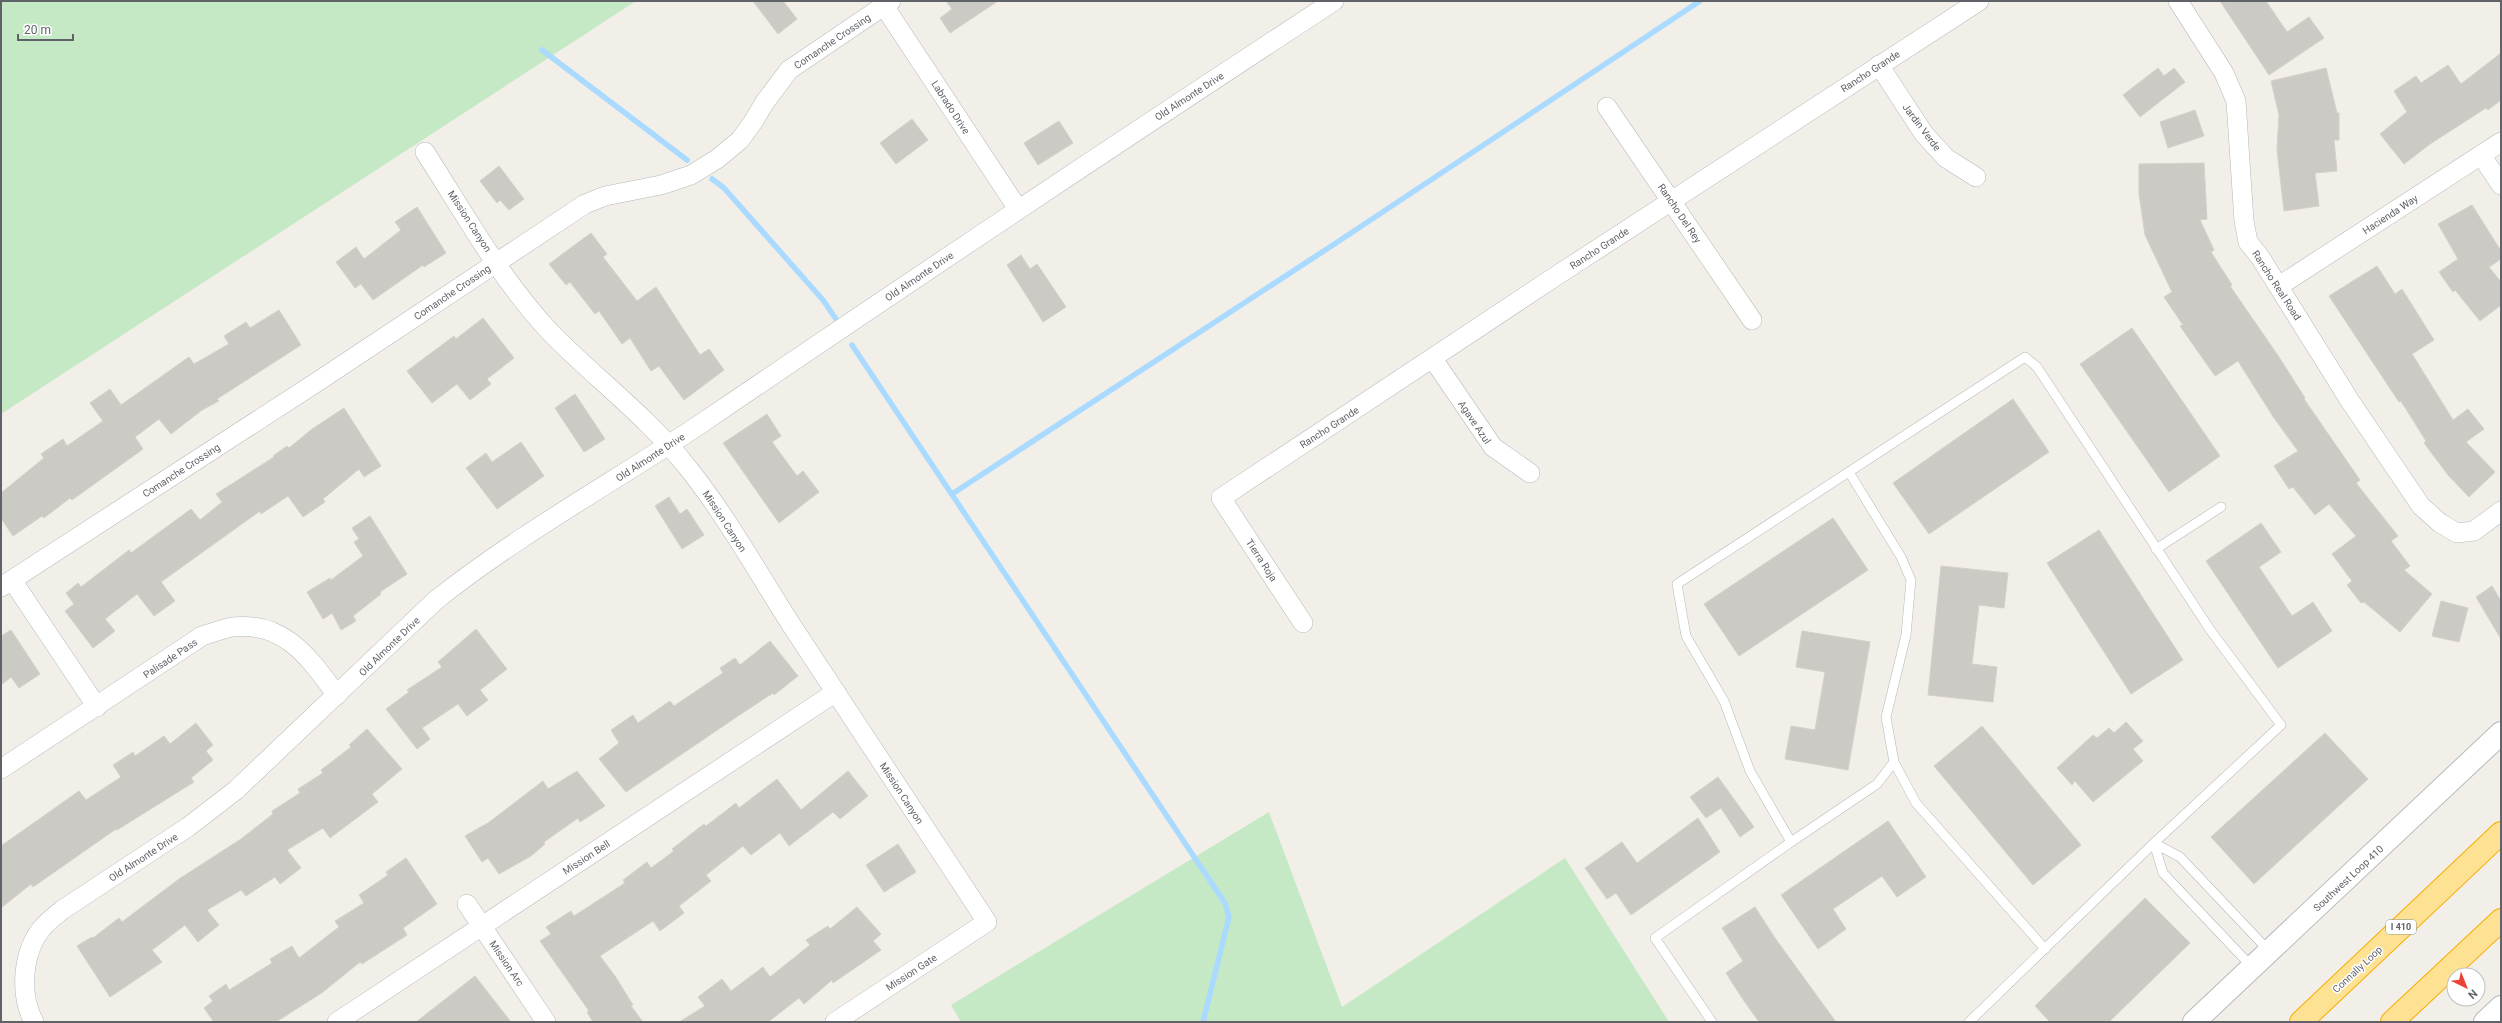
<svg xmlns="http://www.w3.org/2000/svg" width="2502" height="1023" font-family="Roboto,sans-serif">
<rect width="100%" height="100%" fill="#f1efe8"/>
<g fill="#c5e8c5">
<path d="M1,1H636L1,414Z"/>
<path d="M1269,812L1342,1007L1565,858L1669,1022H961L951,1005Z"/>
</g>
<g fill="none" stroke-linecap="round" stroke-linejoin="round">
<g stroke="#aadaff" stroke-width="5.5">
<path d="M542,50L687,160"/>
<path d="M712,179L724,188L823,300L836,319"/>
<path d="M852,345L1225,903L1229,917L1203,1022"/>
<path d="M952,494L1339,241L1700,1"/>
</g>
</g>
<g fill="#cccac5" stroke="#d6d1c6">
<path d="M753,1H783L797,19L778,34Z"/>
<path d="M946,1H998L950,33L940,18L952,9Z"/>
<path d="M2220,1H2266L2287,32L2309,17L2324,38L2269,75Z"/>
<path d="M2501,53V100L2488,110L2486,108L2430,144L2404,164L2380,134L2407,112L2394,91L2416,76L2421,83L2448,65L2461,84Z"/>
<path d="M2158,68L2164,76L2174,68L2185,82L2140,117L2123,95Z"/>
<path d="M2326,68L2337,113H2339V140H2334L2337,171L2315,173L2319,206L2284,211L2277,150L2279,115L2271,81Z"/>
<path d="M2195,110L2204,136L2168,148L2160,122Z"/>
<path d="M912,119L928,140L896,164L880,143Z"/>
<path d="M1059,121L1073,143L1038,165L1024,143Z"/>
<path d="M2204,163L2207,219L2200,220L2214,250L2211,252L2232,285L2230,286L2279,357L2305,398L2304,399L2360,480L2356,483L2398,536L2391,541L2410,566L2404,570L2432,594L2400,632L2364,602L2361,603L2347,585L2352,581L2332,554L2356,536L2329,504L2315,515L2293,487L2289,489L2274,466L2298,451L2274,418L2238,361L2215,376L2180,326L2183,325L2164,297L2172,292L2145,235L2139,194V164Z"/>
<path d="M499,166L524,199L509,210L500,200L497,203L480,181Z"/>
<path d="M2472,205L2501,251V259L2489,267L2501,282V305L2480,321L2455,290L2453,292L2439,272L2458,259L2438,224Z"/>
<path d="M417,207L446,253L424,267L423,265L373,300L361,284L355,288L336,262L356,247L364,259L401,230L395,222Z"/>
<path d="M591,233L607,254L603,257L637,301L656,287L700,355L709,349L724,370L684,400L659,366L651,371L630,338L622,344L599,311L595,314L570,282L566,285L549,264Z"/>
<path d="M1021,255L1030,269L1037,264L1066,307L1043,322L1007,265Z"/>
<path d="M2377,266L2395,294L2402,289L2434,340L2412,354L2453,420L2468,409L2484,429L2466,442L2495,472L2469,497L2448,475L2424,443L2426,441L2401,401L2399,402L2329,296Z"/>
<path d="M279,310L301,345L217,399L219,401L202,410L171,434L159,419L135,437L143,449L72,500L70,498L44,518L42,516L13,536L1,518V493L44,458L41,454L63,439L67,446L103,421L90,403L110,389L121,405L189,357L194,364L229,344L224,336L246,322L250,328Z"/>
<path d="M483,318L514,358L487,379L491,384L470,400L457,384L432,403L407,371L454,336L456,339Z"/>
<path d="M2132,328L2220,456L2169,492L2080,364Z"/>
<path d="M575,394L605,439L584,452L555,408Z"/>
<path d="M2013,399L2049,452L1929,534L1893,483Z"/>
<path d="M344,408L381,466L364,477L359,469L323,499L325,502L303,517L288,496L261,514L260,511L161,582L175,601L154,616L137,594L105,619L115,631L93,648L65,611L74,604L66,593L78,583L81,587L129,550L131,553L191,509L200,520L222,502L216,494L274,457L273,456L287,446L289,448L312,429Z"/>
<path d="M767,414L781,436L772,442L797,476L803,471L819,492L779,523L723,443Z"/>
<path d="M521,442L544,476L497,509L466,468L486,453L492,462Z"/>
<path d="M669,497L680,514L687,509L704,535L682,549L655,506Z"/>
<path d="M370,516L407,574L380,592L381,594L353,616L356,621L341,630L332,613L323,619L307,592L330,578L331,580L363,556L354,542L359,539L352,528Z"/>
<path d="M1833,518L1868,570L1739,656L1704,604Z"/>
<path d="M2261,523L2281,552L2259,567L2292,616L2313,602L2332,631L2278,668L2206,561Z"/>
<path d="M2099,530L2183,660L2131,694L2047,563Z"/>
<path d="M1941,566L2008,573L2004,608L1979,605L1972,664L1997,667L1993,702L1928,695Z"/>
<path d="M2492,586L2501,601V639L2476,597Z"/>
<path d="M2441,601L2468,608L2459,642L2432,636Z"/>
<path d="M476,629L507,669L480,690L488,700L467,716L458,704L422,728L430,739L417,749L386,709L409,692L407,690L442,667L438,662Z"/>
<path d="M11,630L40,674L19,688L11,677L1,685V636Z"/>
<path d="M1802,631L1870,642L1848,770L1785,759L1791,726L1815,730L1825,672L1796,667Z"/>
<path d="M770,641L798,676L774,695L773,693L741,714L626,792L599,759L619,743L611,730L633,715L638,723L670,701L674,706L723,673L720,668L735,658L740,665Z"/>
<path d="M2126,722L2143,741L2133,749L2143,761L2093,802L2075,781L2072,785L2057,768L2093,735L2097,738L2109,728L2114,733Z"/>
<path d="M196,723L213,745L206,751L213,760L191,778L194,782L117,830L116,829L33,887L31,884L1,908V846L79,791L86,800L121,777L113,765L133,752L135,756L164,736L170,744Z"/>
<path d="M1982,726L2081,845L2033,885L1934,766Z"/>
<path d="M367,729L402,769L372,794L378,802L330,838L323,828L287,850L301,868L280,884L275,877L246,896L241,890L207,910L219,925L198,942L185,925L152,950L162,962L110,997L77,946L92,937L93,938L119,918L122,922L179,879L241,839L273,814L272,811L300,793L298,789L323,773L321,770L351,747L349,745Z"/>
<path d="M2325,733L2368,779L2254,884L2211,837Z"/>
<path d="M577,771L605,806L580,822L578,818L544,842L545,844L531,856L499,874L488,858L482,862L465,836L488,823L543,781L548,789Z"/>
<path d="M848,771L868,796L840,819L833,812L789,846L780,833L751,855L743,846L706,875L711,881L679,906L684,913L660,931L653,921L600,956L615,976L633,1005L631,1006L643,1022H593L587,1012L589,1011L540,941L551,934L546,927L571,911L574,916L625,883L623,880L647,862L651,868L674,851L672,849L704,824L706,826L736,803L739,808L777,779L801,810Z"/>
<path d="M1718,777L1754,827L1740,837L1721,808L1706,818L1690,797Z"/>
<path d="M1698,818L1720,852L1631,915L1616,893L1607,899L1585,868L1622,842L1637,863Z"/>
<path d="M1888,821L1926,877L1897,897L1882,876L1833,909L1846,929L1818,949L1781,895Z"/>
<path d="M898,844L916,872L884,892L866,865Z"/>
<path d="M406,858L437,904L403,928L407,935L362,964L360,962L323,992L276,1022H214L204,1008L213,1001L209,996L226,984L229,990L272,963L270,959L292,946L299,958L339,927L335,921L364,903L359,895L388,875L386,872Z"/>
<path d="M2145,898L2190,943L2109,1022H2050L2035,1006Z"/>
<path d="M857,907L881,934L873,941L881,950L833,983L832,980L804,1004L799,998L768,1022H679L705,1006L698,997L722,979L731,991L763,967L770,977L810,945L806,940L828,926L830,929Z"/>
<path d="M1755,907L1775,938L1836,1022H1759L1742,998L1726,973L1743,961L1722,928Z"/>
<path d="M475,976L511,1022H416Z"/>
</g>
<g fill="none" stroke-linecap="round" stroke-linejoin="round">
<g stroke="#b5b8bc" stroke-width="10">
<g id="lane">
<path d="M1849,472L1901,557L1911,580L1906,635L1886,717L1894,762L1916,803L2045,949"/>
<path d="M2156,549L2221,507"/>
<path d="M1791,842L1877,784L1894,762"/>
<path d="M2154,843L2163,873L2252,967"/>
<path d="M2154,843L2180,857L2270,952"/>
<path d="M1712,1022L1655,938L1791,842L1750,771L1724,701L1686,636L1677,584L2025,357L2037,367L2211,631L2281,725L2154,843L1969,1022"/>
</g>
</g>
<g stroke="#b5b8bc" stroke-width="20">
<g id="street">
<path d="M2178,1L2224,73L2236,101L2244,221L2248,242L2260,257L2350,401L2421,506L2440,523L2457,533L2474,531L2501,511"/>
<path d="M884,6L1018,209"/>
<path d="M1879,65L1924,134L1946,158L1976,177"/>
<path d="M1607,107L1752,320"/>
<path d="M425,152C464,213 501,280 551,333C596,379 648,417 688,468C728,518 759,575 794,629C858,727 923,824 987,922L835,1022"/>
<path d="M2481,155L2501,185"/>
<path d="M2279,286L2501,142"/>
<path d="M1433,359L1493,447L1530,473"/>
<path d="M12,580L97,707"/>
<path d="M1,587L320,380L585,204L605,196L661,185L691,175L717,159L740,140L753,122L765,102L789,70L891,1"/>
<path d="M1303,623L1221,498L1556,276L1979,1"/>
<path d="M1,769L202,636C212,633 222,629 232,627C285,621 309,658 337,695"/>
<path d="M467,904L546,1022"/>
<path d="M34,1022C19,994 22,950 44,926C49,920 56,915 62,910L188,827L236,790L436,600C519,534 614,482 702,423C912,280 1122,140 1334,1"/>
<path d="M337,1022L836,692"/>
</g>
</g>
<g stroke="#b6babf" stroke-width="24">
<g id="secondary">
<path d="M2194,1022L2501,733"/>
<path d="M2485,1022L2501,1007"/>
</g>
</g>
<g stroke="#f9ab00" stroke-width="24">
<g id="highway">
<path d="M2301,1022L2501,833"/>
<path d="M2392,1022L2501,920"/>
</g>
</g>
<use href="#lane" stroke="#fff" stroke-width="9"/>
<use href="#street" stroke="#fff" stroke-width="19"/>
<use href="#secondary" stroke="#fff" stroke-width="22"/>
<use href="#highway" stroke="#fde293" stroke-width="22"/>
</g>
<g text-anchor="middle" stroke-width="3" stroke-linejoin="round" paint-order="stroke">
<rect fill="#fff" stroke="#8f9295" stroke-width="1" x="2386" y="920" width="30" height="14" rx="3"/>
<g font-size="9" font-weight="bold" fill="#5f6368">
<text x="2401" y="930">I 410</text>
</g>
<g font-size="10" fill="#5f6368" stroke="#fff">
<text transform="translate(832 41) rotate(-34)" y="4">Comanche Crossing</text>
<text transform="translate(1870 71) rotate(-33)" y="4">Rancho Grande</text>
<text transform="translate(1189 96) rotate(-33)" y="4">Old Almonte Drive</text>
<text transform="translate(951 107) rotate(57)" y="4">Labrado Drive</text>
<text transform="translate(1922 127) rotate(53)" y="4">Jardin Verde</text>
<text transform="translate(1680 213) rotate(56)" y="4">Rancho Del Rey</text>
<text transform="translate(2390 214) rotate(-33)" y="4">Hacienda Way</text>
<text transform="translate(470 221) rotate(57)" y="4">Mission Canyon</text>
<text transform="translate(1599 248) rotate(-33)" y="4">Rancho Grande</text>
<text transform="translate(919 276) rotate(-34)" y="4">Old Almonte Drive</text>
<text transform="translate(2277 285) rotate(57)" y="4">Rancho Real Road</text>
<text transform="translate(452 292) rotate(-34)" y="4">Comanche Crossing</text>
<text transform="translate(1475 422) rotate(56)" y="4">Agave Azul</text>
<text transform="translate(1329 427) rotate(-33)" y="4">Rancho Grande</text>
<text transform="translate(650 457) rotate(-33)" y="4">Old Almonte Drive</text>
<text transform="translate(181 470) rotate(-33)" y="4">Comanche Crossing</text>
<text transform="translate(725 521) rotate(57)" y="4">Mission Canyon</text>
<text transform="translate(1262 560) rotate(57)" y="4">Tierra Roja</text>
<text transform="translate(389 646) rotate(-44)" y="4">Old Almonte Drive</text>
<text transform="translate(170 658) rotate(-34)" y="4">Palisade Pass</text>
<text transform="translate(902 793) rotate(57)" y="4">Mission Canyon</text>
<text transform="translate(143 857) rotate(-33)" y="4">Old Almonte Drive</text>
<text transform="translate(586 857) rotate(-33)" y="4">Mission Bell</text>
<text transform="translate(2348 878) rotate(-43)" y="4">Southwest Loop 410</text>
<text transform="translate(507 963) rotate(56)" y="4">Mission Arc</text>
<text transform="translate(2357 969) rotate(-43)" y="4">Connally Loop</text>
<text transform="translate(911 972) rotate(-33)" y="4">Mission Gate</text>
</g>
</g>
<rect width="2502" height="1023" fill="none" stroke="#5f6368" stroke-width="4"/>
<g transform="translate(2466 987) rotate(137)"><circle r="19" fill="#ffffff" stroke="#bfc1c3"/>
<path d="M0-3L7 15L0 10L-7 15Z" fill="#ea4335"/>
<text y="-6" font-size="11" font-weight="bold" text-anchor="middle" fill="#5f6368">N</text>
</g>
<path d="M18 34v6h55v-6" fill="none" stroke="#5f6368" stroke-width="2"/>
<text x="24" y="34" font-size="12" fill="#5f6368" stroke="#ffffff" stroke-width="3" paint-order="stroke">20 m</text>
</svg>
